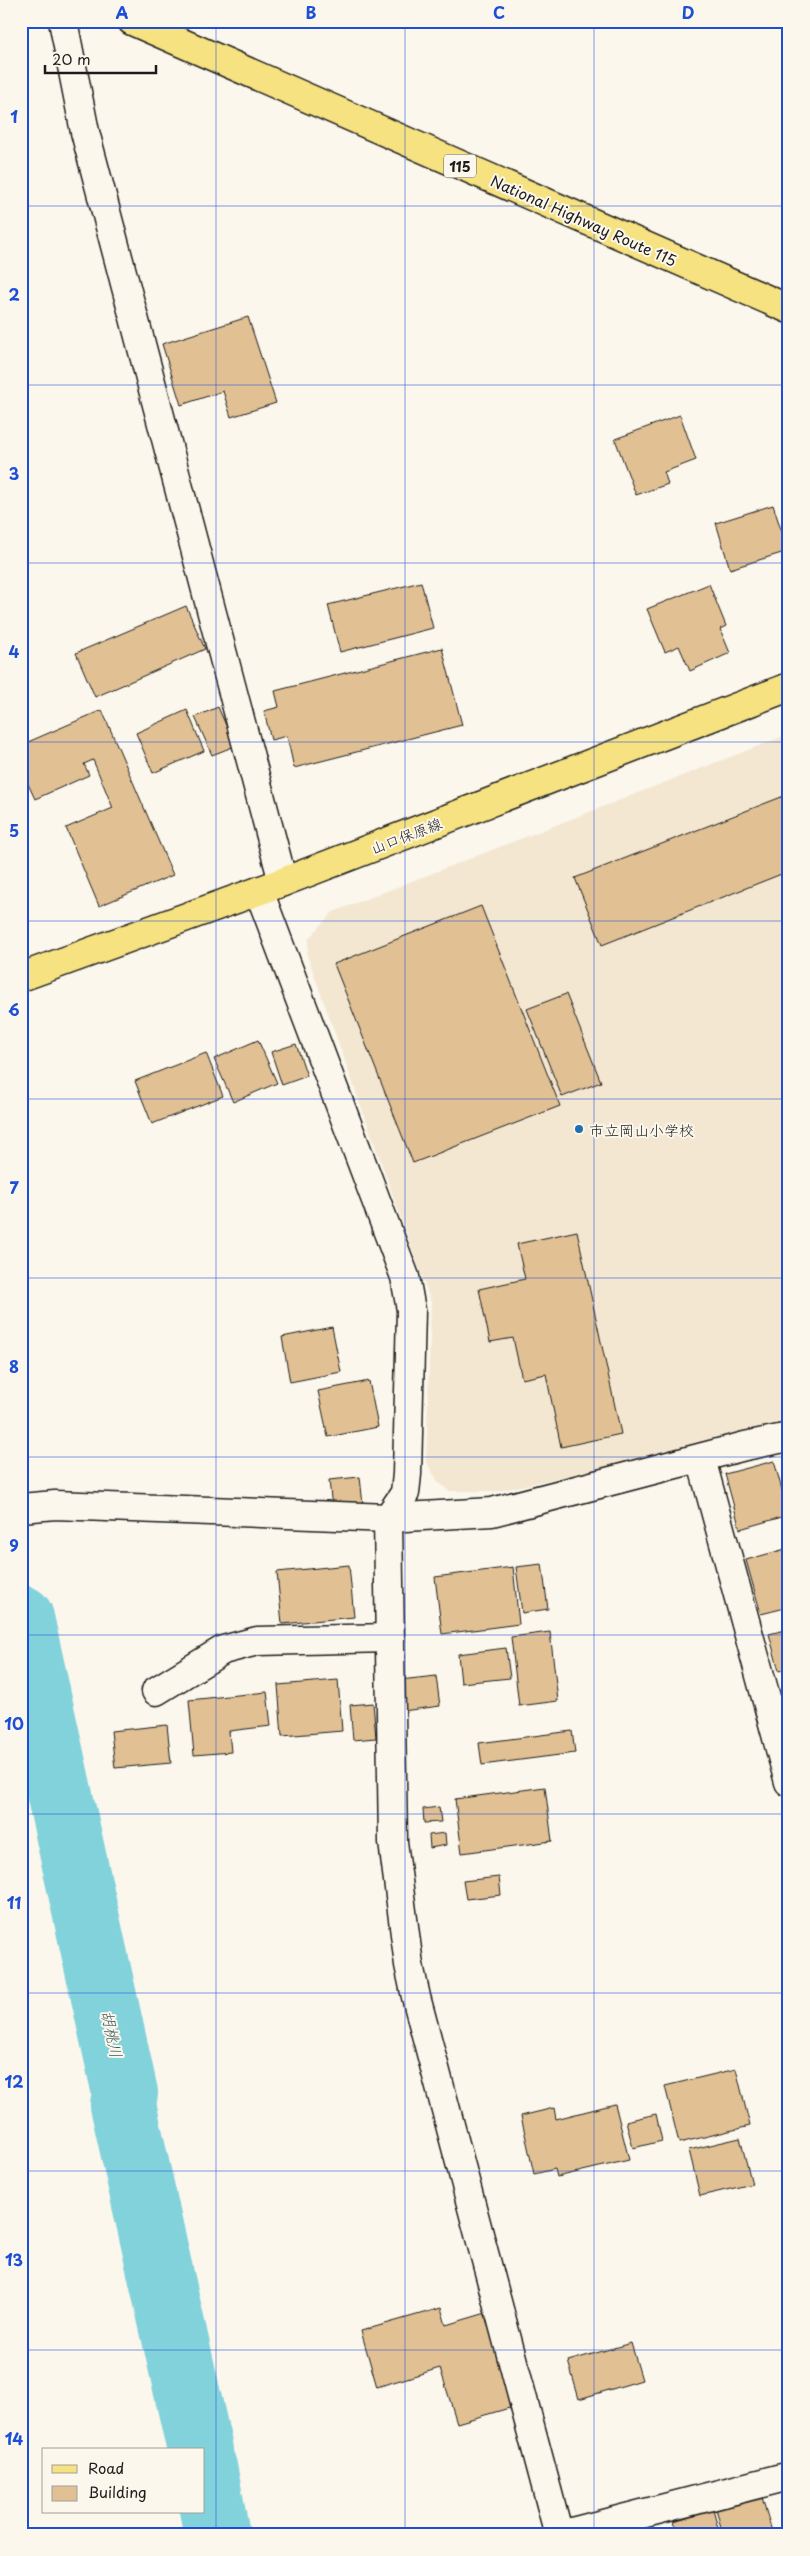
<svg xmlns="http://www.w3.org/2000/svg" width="810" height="2556" viewBox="0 0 810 2556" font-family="'Playpen Sans','Klee One',sans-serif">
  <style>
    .built { fill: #f3e7d2 }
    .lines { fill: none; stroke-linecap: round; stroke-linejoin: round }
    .river { stroke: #82d2db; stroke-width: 66 }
    .building { fill: #e1c194; stroke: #1c1c1c }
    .minor-casing { stroke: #1c1c1c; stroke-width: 31 }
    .major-casing { stroke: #1c1c1c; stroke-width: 31 }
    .highway-casing { stroke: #1c1c1c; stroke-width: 31 }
    .minor { stroke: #fbf7ec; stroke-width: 28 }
    .major { stroke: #f7e281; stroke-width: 28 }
    .highway { stroke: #f7e281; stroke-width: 28 }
    .grid { fill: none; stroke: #1d4ed8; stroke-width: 1; stroke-opacity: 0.55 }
    .poi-dot { fill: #1f6fb2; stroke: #fbf7ec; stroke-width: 2 }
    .labels { text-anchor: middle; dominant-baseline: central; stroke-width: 4; stroke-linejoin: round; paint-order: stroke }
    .shield { fill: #fbf7ec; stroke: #5f5e5a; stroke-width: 1 }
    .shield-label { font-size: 14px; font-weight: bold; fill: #1c1c1c }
    .street-label { font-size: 15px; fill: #1c1c1c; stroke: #fbf7ec }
    .poi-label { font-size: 15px; fill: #1c1c1c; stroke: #fbf7ec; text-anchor: start }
    .water-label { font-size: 16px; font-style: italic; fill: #405c5f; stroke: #fbf7ec }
    .neatline { fill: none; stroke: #1d4ed8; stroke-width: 2 }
    .grid-label { font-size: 16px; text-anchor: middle; font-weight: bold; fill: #1d4ed8 }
  </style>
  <rect width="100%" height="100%" fill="#fbf7ec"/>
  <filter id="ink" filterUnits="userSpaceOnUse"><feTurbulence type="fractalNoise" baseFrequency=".02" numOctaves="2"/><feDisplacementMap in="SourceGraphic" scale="10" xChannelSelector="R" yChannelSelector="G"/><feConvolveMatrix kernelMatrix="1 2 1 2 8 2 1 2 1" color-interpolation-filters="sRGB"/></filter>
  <g filter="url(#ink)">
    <path class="built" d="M789,734v693l-290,64h-50l-11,-9 -12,-21 5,-159 -124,-347 2,-17 24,-26z"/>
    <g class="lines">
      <g class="river">
        <path d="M21,1618l104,475 -2,12 77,345"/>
        <path d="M204,2467l13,68"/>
      </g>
    </g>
    <g class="building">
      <path d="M248,317l28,86 -45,14 -8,-26 -42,14 -19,-61z"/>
      <path d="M680,415l16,45 -32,12 4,12 -32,11 -21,-56z"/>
      <path d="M773,505l15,46 -58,18 -14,-46z"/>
      <path d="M421,582l12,46 -93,24 -12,-47z"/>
      <path d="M709,584l17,42 -6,3 10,24 -40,18 -11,-25 -14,6 -18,-43z"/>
      <path d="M186,606l19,43 -110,48 -19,-44z"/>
      <path d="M442,648l20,77 -168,43 -7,-32 -16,4 -7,-29 15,-4 -4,-16z"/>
      <path d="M218,707l17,39 -23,9 -17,-38z"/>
      <path d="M102,710l71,165 -74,31 -33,-78 47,-20 -20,-48 -9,4 5,11 -54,24 -14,-30v-24z"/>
      <path d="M187,710l17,41 -51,22 -17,-40z"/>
      <path d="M789,794v77l-187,74 -27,-67z"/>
      <path d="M481,906l79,200 -147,57 -79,-199z"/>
      <path d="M566,994l35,88 -39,15 -35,-88z"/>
      <path d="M258,1040l19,43 -44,19 -19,-43z"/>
      <path d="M296,1044l11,32 -25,9 -11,-33z"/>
      <path d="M206,1053l17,43 -71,28 -17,-43z"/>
      <path d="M577,1231l44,203 -60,13 -15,-73 -24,5 -9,-41 -23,4 -11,-53 46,-10 -8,-35z"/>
      <path d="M332,1327l9,45 -51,10 -8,-45z"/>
      <path d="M369,1381l9,46 -50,10 -10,-46z"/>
      <path d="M774,1461l15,54 -49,14 -15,-55z"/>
      <path d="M360,1477l3,28 -31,3 -3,-28z"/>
      <path d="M789,1548v59l-28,7 -15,-54z"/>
      <path d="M542,1564l6,45 -26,4 -6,-46z"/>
      <path d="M349,1565l5,52 -72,7 -5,-52z"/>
      <path d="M513,1567l6,57 -77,10 -7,-57z"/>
      <path d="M789,1629v39l-10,3 -10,-37z"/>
      <path d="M550,1632l8,69 -39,5 -8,-69z"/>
      <path d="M506,1648l4,30 -49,5 -3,-29z"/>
      <path d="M436,1676l4,30 -37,5 -3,-31z"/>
      <path d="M338,1680l4,51 -60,5 -4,-51z"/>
      <path d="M789,1689v17l-5,-16z"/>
      <path d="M267,1692l4,34 -42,5 2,21 -37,3 -5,-55z"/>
      <path d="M373,1703l3,35 -23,2 -3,-35z"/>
      <path d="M167,1725l4,38 -56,5 -4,-37z"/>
      <path d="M572,1731l3,22 -93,12 -3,-22z"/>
      <path d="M545,1787l7,54 -90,12 -7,-54z"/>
      <path d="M439,1807l2,15 -17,1 -1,-14z"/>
      <path d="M445,1833l1,12 -16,3 -1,-13z"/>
      <path d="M499,1877l2,18 -35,4 -3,-18z"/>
      <path d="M736,2069l14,57 -71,17 -14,-57z"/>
      <path d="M615,2104l14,56 -72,17 -2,-8 -21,5 -13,-58 33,-8 2,11z"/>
      <path d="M656,2114l6,27 -29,7 -7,-27z"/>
      <path d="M740,2138l12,46 -52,12 -11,-46z"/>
      <path d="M441,2308l5,17 40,-12 27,94 -56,16 -17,-55 -63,19 -16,-56z"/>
      <path d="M631,2343l11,37 -63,19 -11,-38z"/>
      <path d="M759,2487l14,48h-50l-9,-34z"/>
      <path d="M713,2510l7,25h-42l-4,-13z"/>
    </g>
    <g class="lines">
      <g class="minor-casing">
        <g id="minor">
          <path d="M63,21l22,111 198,750"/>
          <path d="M259,891l146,386 6,33 -4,164 -2,19 -17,25 5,324 16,123 7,32 143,538"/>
          <path d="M701,1459l88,323"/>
          <path d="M21,1508l34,-3 333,13 104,-6 253,-66 44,-9"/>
          <path d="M156,1691l67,-41 34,-9 133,-3"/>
          <path d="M560,2535l229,-59"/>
        </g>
      </g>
      <g class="major-casing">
        <path id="major" d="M21,977l262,-95 506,-195"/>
      </g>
      <g class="highway-casing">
        <path id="highway" d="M132,21l657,288"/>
      </g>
      <use href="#minor" class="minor"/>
      <use href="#major" class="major"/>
      <use href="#highway" class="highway"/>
    </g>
  </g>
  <path class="grid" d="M216,21v2514M405,21v2514M594,21v2514M21,206h768M21,385h768M21,563h768M21,742h768M21,921h768M21,1099h768M21,1278h768M21,1457h768M21,1635h768M21,1814h768M21,1993h768M21,2171h768M21,2350h768"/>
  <circle class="poi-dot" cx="579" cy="1129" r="5"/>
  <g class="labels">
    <rect class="shield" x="444" y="154.5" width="32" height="23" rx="4"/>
    <g class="shield-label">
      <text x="460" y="166">115</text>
    </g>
    <g class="street-label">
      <text transform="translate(584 220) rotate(24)">National Highway Route 115</text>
      <text transform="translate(406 835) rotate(-21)">山口保原線</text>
    </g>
    <g class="poi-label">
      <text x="589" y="1129">市立岡山小学校</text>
    </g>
    <g class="water-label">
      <text transform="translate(113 2034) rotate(78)">胡桃川</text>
    </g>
  </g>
  <rect width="810" height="2556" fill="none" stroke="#fbf7ec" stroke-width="55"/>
  <rect x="42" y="2448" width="162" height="65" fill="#fbf7ec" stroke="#a29f99"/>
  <rect x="52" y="2465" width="25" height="8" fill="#f7e281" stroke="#a29f99"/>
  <text x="88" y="2474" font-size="15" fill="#1c1c1c">Road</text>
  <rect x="52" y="2486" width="25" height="15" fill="#e1c194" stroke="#a29f99"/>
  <text x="88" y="2498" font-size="15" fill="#1c1c1c">Building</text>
  <path d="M45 65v8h111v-8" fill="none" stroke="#1c1c1c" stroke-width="2.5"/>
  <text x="52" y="65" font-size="15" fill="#1c1c1c" stroke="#fbf7ec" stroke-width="4" paint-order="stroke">20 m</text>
  <rect x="28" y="28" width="754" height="2500" class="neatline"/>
  <g class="grid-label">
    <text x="122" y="19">A</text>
    <text x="311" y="19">B</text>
    <text x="499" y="19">C</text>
    <text x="688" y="19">D</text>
    <text x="14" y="123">1</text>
    <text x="14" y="301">2</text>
    <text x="14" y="480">3</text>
    <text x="14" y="658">4</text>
    <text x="14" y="837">5</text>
    <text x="14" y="1016">6</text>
    <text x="14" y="1194">7</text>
    <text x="14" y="1373">8</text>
    <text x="14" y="1552">9</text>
    <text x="14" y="1730">10</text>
    <text x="14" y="1909">11</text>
    <text x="14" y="2088">12</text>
    <text x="14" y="2266">13</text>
    <text x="14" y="2445">14</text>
  </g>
</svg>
